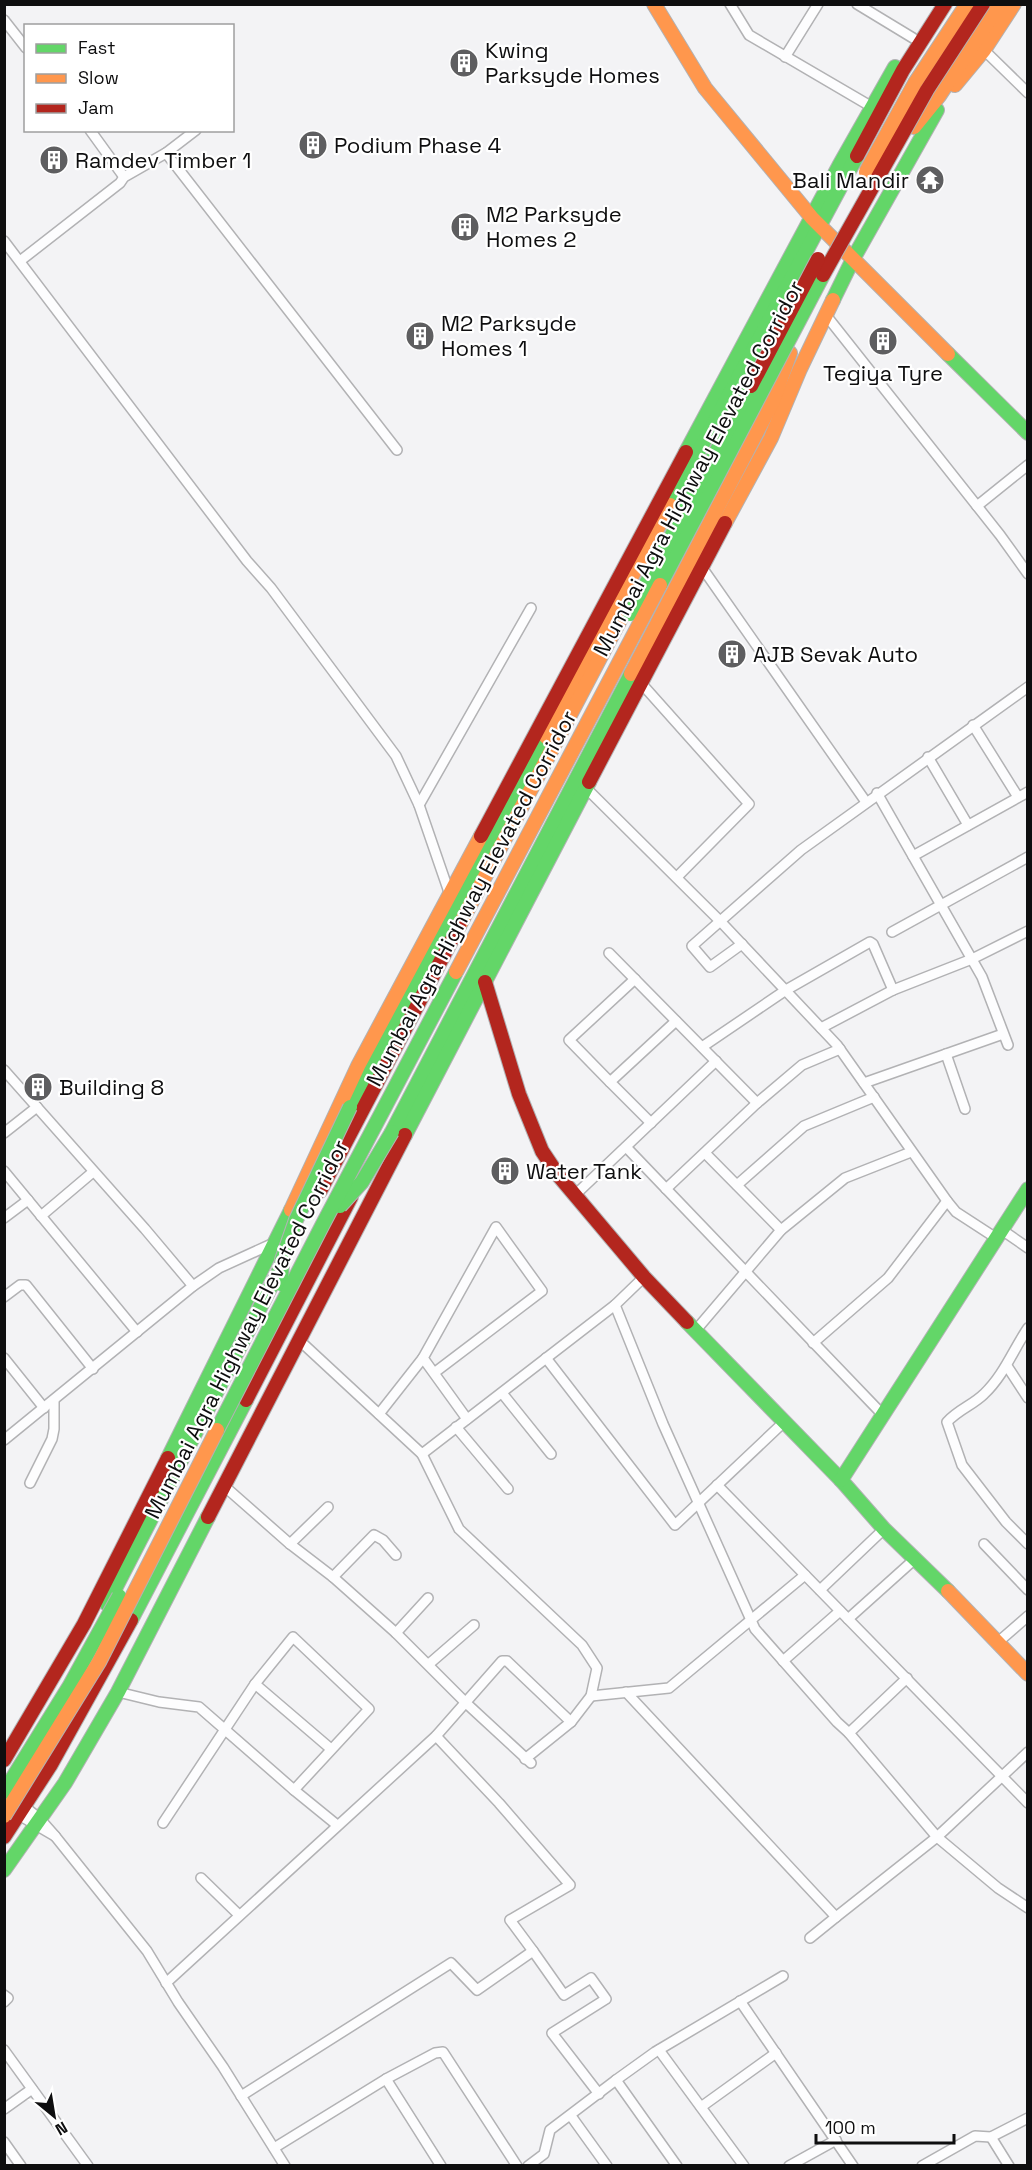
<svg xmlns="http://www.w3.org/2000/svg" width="1032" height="2170" viewBox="0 0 1032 2170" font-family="'Space Grotesk',sans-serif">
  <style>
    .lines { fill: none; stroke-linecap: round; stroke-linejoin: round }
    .street-casing { stroke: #b2b2b4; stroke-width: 12 }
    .fast-casing { stroke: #b2b2b4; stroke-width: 16 }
    .slow-casing { stroke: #b2b2b4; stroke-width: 16 }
    .jam-casing { stroke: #b2b2b4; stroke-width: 16 }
    .street { stroke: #fdfdfe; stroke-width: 9 }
    .fast { stroke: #63d668; stroke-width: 14 }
    .slow { stroke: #ff974d; stroke-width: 14 }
    .jam { stroke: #b3261e; stroke-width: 14 }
    .fast-bridge-casing { stroke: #b2b2b4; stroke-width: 16; stroke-linecap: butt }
    .slow-bridge-casing { stroke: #b2b2b4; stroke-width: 16; stroke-linecap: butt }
    .jam-bridge-casing { stroke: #b2b2b4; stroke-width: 16; stroke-linecap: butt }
    .fast-bridge { stroke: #63d668; stroke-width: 14 }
    .slow-bridge { stroke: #ff974d; stroke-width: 14 }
    .jam-bridge { stroke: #b3261e; stroke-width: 14 }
    .labels { text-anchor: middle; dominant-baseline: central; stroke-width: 4.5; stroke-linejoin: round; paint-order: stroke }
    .poi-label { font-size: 22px; fill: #0e0e0f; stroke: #fff; text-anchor: start }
    .street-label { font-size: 22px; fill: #0e0e0f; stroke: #fff }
  </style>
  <rect width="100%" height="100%" fill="#f3f3f5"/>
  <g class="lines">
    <g class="street-casing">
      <g id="street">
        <path d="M730,4l19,31 123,72"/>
        <path d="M857,4l56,34"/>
        <path d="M4,20l22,28"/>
        <path d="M984,50l44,43"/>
        <path d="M785,57l33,-53"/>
        <path d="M90,130l34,47"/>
        <path d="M166,153l231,297"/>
        <path d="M4,241l243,320 24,27 125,168 23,49 31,90"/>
        <path d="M20,261l100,-78 4,-6 42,-24 30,-23"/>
        <path d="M825,314l175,221 28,39"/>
        <path d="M977,506l51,-41"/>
        <path d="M701,566l165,236"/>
        <path d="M641,683l108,121 -72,73"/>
        <path d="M973,725l45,72"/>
        <path d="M928,757l40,68"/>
        <path d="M587,789l134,133 116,123 110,156 9,11 40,26"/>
        <path d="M877,793l105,184 26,68"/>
        <path d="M419,805l112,-197"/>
        <path d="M913,856l115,-64"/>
        <path d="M892,932l136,-75"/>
        <path d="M742,944l-32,23 -18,-21 109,-96 227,-163"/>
        <path d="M609,953l148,150"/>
        <path d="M821,1028l72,-38 79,-31 56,-28"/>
        <path d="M702,1047l84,-57 84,-48 3,2 20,46"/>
        <path d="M946,1054l19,55"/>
        <path d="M4,1070l141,159 48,57"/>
        <path d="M610,1082l-41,-42 66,-61"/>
        <path d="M864,1083l139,-49"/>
        <path d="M651,1123l-41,-41 66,-61"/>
        <path d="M4,1133l33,-26"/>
        <path d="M626,1147l257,268"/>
        <path d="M705,1153l76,77"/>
        <path d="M4,1171l133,161"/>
        <path d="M737,1185l67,-59 70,-29"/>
        <path d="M666,1189l91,-86 45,-38 38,-16"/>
        <path d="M575,1195l141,-134"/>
        <path d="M41,1216l52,-44"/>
        <path d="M4,1218l24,-18"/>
        <path d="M1002,1230l26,18"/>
        <path d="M4,1297l16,-12h6l67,84"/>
        <path d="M615,1305l48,119 92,205 82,93 12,11 88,104 61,51 30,20"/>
        <path d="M1028,1328c-15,22 -24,47 -44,66 -11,11 -25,15 -37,28l15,43 44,57 22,22"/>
        <path d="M696,1330l85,-100 64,-52 66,-26"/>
        <path d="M299,1340l123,114 193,-149 29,-28"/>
        <path d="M813,1343l75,-65 59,-77"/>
        <path d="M4,1358l40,50"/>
        <path d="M546,1358l129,167 109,-103"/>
        <path d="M1007,1366l21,32"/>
        <path d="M434,1373l108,-82 -46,-64 -73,131 44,61"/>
        <path d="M502,1393l49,61"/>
        <path d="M379,1414l44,-56"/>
        <path d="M456,1427l52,62"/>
        <path d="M4,1440l189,-154 26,-18 57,-26"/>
        <path d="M422,1454l37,75 123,116 15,23 -6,28 -20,26 -46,37"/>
        <path d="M30,1483l22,-44 2,-10v-29"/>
        <path d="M223,1485l67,59 43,33 63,56 70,70 65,60"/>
        <path d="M717,1485l311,318"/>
        <path d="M290,1544l38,-37"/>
        <path d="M984,1544l44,46"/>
        <path d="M333,1577l41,-42 9,5 13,15"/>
        <path d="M820,1590l64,-61"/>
        <path d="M848,1619l68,-61"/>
        <path d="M396,1633l32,-35"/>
        <path d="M997,1643l31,-27"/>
        <path d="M783,1661l57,-50"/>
        <path d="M429,1664l45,-39"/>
        <path d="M255,1684l76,65"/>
        <path d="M118,1692l41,10 40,5 95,83 43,35"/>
        <path d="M626,1692l210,225 101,-80 91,-85"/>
        <path d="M591,1696l78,-8 136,-113"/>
        <path d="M849,1733l58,-55"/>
        <path d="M436,1736l63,67 71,82 -60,35 23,31"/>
        <path d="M19,1815l36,21 -15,-17 -15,-12"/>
        <path d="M163,1823l92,-139 38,-47 76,72 -75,81"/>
        <path d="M55,1836l92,115 31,51 45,65 62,99"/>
        <path d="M201,1878l38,37"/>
        <path d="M810,1938l26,-21"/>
        <path d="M166,1983l270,-247 66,-75h5l64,61"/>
        <path d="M4,1995l4,3 -4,4"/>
        <path d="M740,2001l113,165"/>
        <path d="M4,2050l84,116"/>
        <path d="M659,2050l85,116"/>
        <path d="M386,2079l55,87"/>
        <path d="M616,2080l61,86"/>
        <path d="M241,2096l210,-133 26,27 56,-39 31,44 27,-17 15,21 -54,34 47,61"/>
        <path d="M701,2107l75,-54"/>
        <path d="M4,2109l28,-20"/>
        <path d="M571,2116l36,50"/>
        <path d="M991,2137l18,29"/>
        <path d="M4,2142l17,24"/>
        <path d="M274,2148l112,-69 49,-26 8,-1 74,114"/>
        <path d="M528,2166l16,-12 6,-24 66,-50 39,-28 128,-76"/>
        <path d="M789,2166l47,-26"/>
        <path d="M922,2166l53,-30 16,1 37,-19"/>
      </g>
    </g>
    <g class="fast-casing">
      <g id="fast">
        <path d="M833,300l20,-41 84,-149"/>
        <path d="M948,354l80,79"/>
        <path d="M686,452l153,-286 56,-99"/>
        <path d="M670,505l187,-349"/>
        <path d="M350,1107l196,-370"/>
        <path d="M392,1132l239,-458"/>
        <path d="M405,1135l184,-353"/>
        <path d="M687,1322l154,158 43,49 64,62"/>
        <path d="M168,1458l123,-248"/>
        <path d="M841,1480l187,-291"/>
        <path d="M107,1604l175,-339"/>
        <path d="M131,1620l115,-220"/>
        <path d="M4,1870l61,-87 53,-91 90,-175"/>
      </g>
    </g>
    <g class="slow-casing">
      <g id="slow">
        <path d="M654,4l51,84 107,130 136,136"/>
        <path d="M955,85l29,-35 30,-46"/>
        <path d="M914,127l25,-31 61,-92"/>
        <path d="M725,523l46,-85 29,-69 33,-69"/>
        <path d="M631,674l142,-273 17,-48"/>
        <path d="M546,737l124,-232"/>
        <path d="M459,926l172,-327"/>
        <path d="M291,1210l67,-144 123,-230"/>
        <path d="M948,1591l80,83"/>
      </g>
    </g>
    <g class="jam-casing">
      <g id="jam">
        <path d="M857,156l46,-86 42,-66"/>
        <path d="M589,782l136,-259"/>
        <path d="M481,836l205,-384"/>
        <path d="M485,982l34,112 23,57 16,24 86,102 43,45"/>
        <path d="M320,1191l139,-265"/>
        <path d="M246,1400l105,-203"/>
        <path d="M208,1517l197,-382"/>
        <path d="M4,1760l80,-136 84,-166"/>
        <path d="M4,1837l46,-71 81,-146"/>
      </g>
    </g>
    <use href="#street" class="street"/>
    <use href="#fast" class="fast"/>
    <use href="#slow" class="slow"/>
    <use href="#jam" class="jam"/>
    <g class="fast-bridge-casing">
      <g id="fast-bridge">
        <path d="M660,585l163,-310"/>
        <path d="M630,614l121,-228"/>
        <path d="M340,1206l22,-24 30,-50"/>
        <path d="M281,1284l1,-24 14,-40 54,-113"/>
        <path d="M217,1430l106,-206 133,-252"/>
        <path d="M4,1792l65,-105 50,-91"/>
      </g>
    </g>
    <g class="slow-bridge-casing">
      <g id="slow-bridge">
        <path d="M866,172l49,-89 52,-79"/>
        <path d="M456,972l204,-387"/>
        <path d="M4,1816l95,-154 118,-232"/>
      </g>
    </g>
    <g class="jam-bridge-casing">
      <g id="jam-bridge">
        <path d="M823,275l104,-185 56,-86"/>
        <path d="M751,386l67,-127"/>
      </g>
    </g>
    <use href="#fast-bridge" class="fast-bridge"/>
    <use href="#slow-bridge" class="slow-bridge"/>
    <use href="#jam-bridge" class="jam-bridge"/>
  </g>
  <defs>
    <g id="building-disc" transform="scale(1.5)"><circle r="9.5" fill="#5e5e60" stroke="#fff"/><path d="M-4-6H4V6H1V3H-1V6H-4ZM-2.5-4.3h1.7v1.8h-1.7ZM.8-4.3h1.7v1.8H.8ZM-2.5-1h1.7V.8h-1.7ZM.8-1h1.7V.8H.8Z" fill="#fff"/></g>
    <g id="temple-disc" transform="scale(1.5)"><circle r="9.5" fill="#5e5e60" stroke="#fff"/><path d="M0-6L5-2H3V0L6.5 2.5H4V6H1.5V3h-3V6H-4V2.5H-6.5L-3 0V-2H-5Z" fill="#fff"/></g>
  </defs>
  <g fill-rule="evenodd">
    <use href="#building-disc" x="464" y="63"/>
    <use href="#building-disc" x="313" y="145"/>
    <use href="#building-disc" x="54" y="160"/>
    <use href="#temple-disc" x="930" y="180"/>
    <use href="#building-disc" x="465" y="227"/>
    <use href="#building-disc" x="420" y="336"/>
    <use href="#building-disc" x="883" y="341"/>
    <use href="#building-disc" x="732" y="654"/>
    <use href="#building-disc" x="38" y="1087"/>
    <use href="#building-disc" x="505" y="1171"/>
  </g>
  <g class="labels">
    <g class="poi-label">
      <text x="485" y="50">Kwing<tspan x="485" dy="25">Parksyde Homes</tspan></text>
      <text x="334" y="145">Podium Phase 4</text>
      <text x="75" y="160">Ramdev Timber 1</text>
      <text x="909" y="180" text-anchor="end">Bali Mandir</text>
      <text x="486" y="214">M2 Parksyde<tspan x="486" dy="25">Homes 2</tspan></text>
      <text x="441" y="323">M2 Parksyde<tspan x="441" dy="25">Homes 1</tspan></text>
      <text x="883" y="373" text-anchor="middle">Tegiya Tyre</text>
      <text x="753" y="654">AJB Sevak Auto</text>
      <text x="59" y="1087">Building 8</text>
      <text x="526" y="1171">Water Tank</text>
    </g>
    <g class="street-label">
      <text transform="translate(698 468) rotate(-62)">Mumbai Agra Highway Elevated Corridor</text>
      <text transform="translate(471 898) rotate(-62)">Mumbai Agra Highway Elevated Corridor</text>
      <text transform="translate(246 1329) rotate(-63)">Mumbai Agra Highway Elevated Corridor</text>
    </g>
  </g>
  <rect width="1032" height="2170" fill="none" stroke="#0e0e0f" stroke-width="12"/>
  <rect x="24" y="24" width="210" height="108" fill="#ffffff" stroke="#9f9f9f" stroke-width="1.5"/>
  <rect x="36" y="44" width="30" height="9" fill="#63d668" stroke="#9f9f9f" stroke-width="1.5"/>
  <text x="78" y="54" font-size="18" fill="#0e0e0f">Fast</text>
  <rect x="36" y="74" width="30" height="9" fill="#ff974d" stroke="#9f9f9f" stroke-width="1.5"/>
  <text x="78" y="84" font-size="18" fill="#0e0e0f">Slow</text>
  <rect x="36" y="104" width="30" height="9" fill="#b3261e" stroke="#9f9f9f" stroke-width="1.5"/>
  <text x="78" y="114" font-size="18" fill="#0e0e0f">Jam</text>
  <g transform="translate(54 2116) rotate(150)" stroke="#ffffff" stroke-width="4.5" paint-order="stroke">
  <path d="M0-4.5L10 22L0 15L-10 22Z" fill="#0e0e0f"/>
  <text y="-9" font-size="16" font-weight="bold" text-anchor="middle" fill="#0e0e0f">N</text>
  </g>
  <path d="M816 2134v9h138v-9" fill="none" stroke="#0e0e0f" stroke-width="3"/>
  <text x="825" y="2134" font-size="18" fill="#0e0e0f" stroke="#ffffff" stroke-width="4.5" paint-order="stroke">100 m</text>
</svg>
